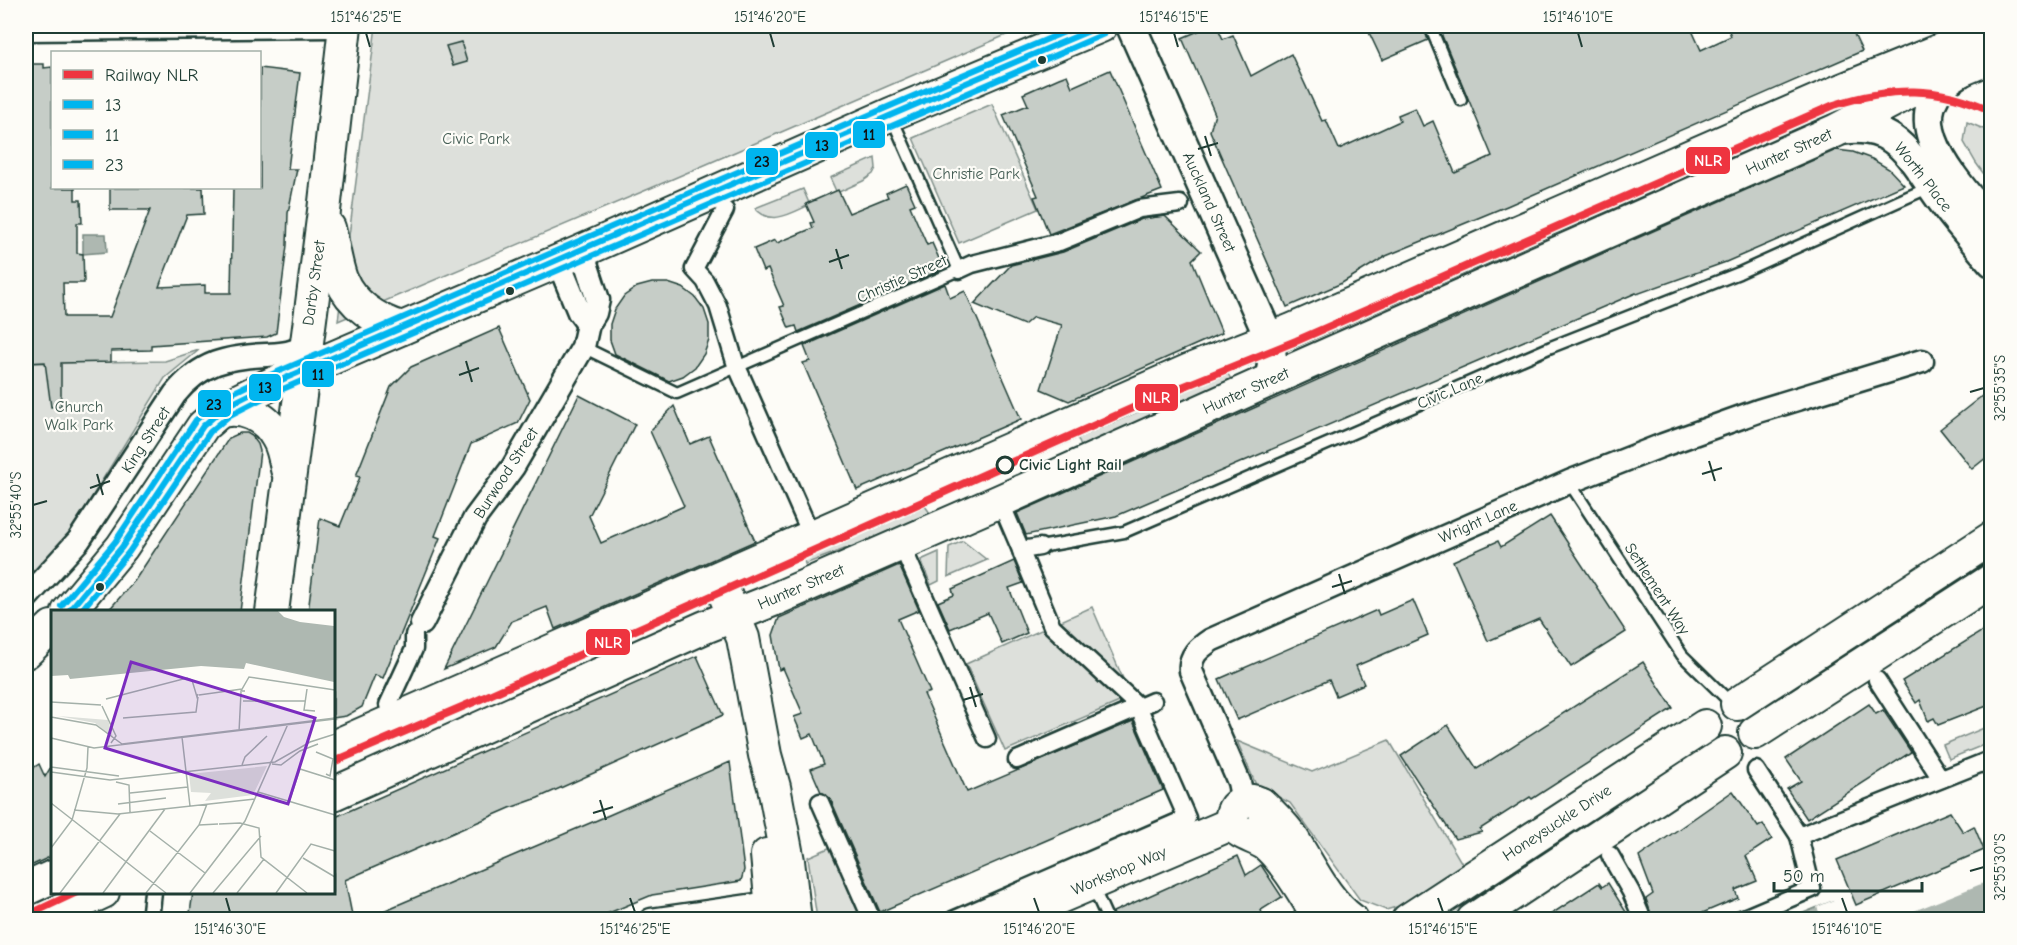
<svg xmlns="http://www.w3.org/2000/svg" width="2017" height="945" viewBox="0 0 2017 945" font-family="'Comic Neue',sans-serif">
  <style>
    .green { fill: #dde0db; stroke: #7e8e88; stroke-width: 1.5 }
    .water { fill: #aeb8b1; stroke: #75877f; stroke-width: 1.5 }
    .pier { fill: #fdfcf7 }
    .building { fill: #c6cdc7; stroke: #1f3d34; stroke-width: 1.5 }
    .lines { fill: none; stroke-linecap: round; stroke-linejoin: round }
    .service-casing { stroke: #1f3d34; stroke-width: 15 }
    .pedestrian-casing { stroke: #1f3d34; stroke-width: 21 }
    .minor-casing { stroke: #1f3d34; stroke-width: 27 }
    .tertiary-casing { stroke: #1f3d34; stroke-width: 33 }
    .secondary-casing { stroke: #1f3d34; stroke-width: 36 }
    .service { stroke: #fdfcf7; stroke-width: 10 }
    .pedestrian { stroke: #fdfcf7; stroke-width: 16 }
    .minor { stroke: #fdfcf7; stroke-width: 22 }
    .tertiary { stroke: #fdfcf7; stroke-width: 28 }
    .secondary { stroke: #fdfcf7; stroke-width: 32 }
    .bus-1-casing { stroke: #fdfcf7; stroke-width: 10 }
    .bus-2-casing { stroke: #fdfcf7; stroke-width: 10 }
    .bus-3-casing { stroke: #fdfcf7; stroke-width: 10 }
    .bus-1 { stroke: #00b5ef; stroke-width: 6 }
    .bus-2 { stroke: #00b5ef; stroke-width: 6 }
    .bus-3 { stroke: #00b5ef; stroke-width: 6 }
    .rail-1-casing { stroke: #fdfcf7; stroke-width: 12 }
    .rail-1 { stroke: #ee343f; stroke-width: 8 }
    .ticks { fill: none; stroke: #1f3d34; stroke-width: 2 }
    .bus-dot { fill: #1f3d34; stroke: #fdfcf7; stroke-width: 2 }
    .stop-dot { fill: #fdfcf7; stroke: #1f3d34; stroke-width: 3 }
    .labels { text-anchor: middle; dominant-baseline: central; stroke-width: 4.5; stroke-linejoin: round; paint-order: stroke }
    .park-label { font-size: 16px; fill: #455e55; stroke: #fdfcf7 }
    .street-label { font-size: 16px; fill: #1f3d34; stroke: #fdfcf7 }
    .stop-label { font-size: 16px; font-weight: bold; fill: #1f3d34; stroke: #fdfcf7; text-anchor: start }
    .inset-road { fill: none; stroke: #a4b0a9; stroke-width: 1.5 }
    .view { fill: #7b2cbf; fill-opacity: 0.15; stroke: #7b2cbf; stroke-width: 3 }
    .inset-edge { fill: none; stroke: #1f3d34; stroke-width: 3 }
    .line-badge { stroke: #fdfcf7; stroke-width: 2 }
    .badge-label { font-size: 16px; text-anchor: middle; font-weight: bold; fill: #fff }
    .pale-badge-label { font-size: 16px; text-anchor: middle; font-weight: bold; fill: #111 }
    .neatline { fill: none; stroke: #1f3d34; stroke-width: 2 }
    .ticks-label { font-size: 15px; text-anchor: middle; fill: #1f3d34 }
  </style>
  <rect width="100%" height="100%" fill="#fdfcf7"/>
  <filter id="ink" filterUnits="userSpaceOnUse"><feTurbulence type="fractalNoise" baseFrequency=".0167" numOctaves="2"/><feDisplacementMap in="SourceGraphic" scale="12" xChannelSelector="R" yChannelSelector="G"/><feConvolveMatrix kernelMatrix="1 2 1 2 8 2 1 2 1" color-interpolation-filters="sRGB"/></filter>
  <g filter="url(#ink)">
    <g class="green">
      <path d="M376,26h651l-357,154 -332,141z"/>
      <path d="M992,104l46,105 -79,34 -46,-105z"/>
      <path d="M1967,122l24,10v52l-15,-21 -12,-21z"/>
      <path d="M1799,127l1,3 -142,63 -1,-2z"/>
      <path d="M875,158l1,10 -3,6 -10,7 -24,11 -3,-1 -6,-13z"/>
      <path d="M803,189l6,14 -3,1 1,2c-17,8 -37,20 -52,2z"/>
      <path d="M1506,257l1,3 -167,74 -1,-3z"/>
      <path d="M199,350l-34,28 -115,187 -24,15v-217l139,-2z"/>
      <path d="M1228,374l4,7 -150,68 -5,-12 95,-41z"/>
      <path d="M925,506l5,7 -16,8 -3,3 -106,40 -1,-4 101,-47z"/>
      <path d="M963,541l24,19 -39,17 1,-30z"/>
      <path d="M1991,547v27l-92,60 -12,-19z"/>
      <path d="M939,552v29l-8,4 -10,-25z"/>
      <path d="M1092,607l39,90 -126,54 -39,-87z"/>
      <path d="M1991,725v17l-42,17 -6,-14z"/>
      <path d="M1389,740l75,127 -47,34 -31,9 -26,-10 -70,-97 -34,-18 -19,-44 75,31z"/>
      <path d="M1583,814l13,18 -132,87 -42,1z"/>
      <path d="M831,847l31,72h-45l-9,-62z"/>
    </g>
    <g class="water">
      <path d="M83,234h23l1,18 -24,2z"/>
      <path d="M1991,851v68l-205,1 47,-19 10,12z"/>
    </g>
    <path class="pier" d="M1992,848l-1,32 -97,39h-72l-5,-12 19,-8 8,10z"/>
    <g class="building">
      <path d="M1210,26h7l6,13 10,-4 18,41 40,-22 31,67 4,-1 13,29 61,-28 -2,-6 17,-7 8,18 10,-5 22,52 37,-17 -54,-130h252l11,24 30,-14 -4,-10h123l12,25 -355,155 -121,50 -44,27 -55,24 -77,-176 5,-17 -33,-76z"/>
      <path d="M1366,26h57l5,14 -46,20z"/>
      <path d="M461,42l6,20 -14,4 -7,-20z"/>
      <path d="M26,64h18v4l8,-1v121h23v12h6l1,23h-5v30l6,1 1,29h-21l1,34h46l40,-107h-40v-22h93l1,26 -17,1 -28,72 46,-2v8h26l2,-105h27v-120l40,5 -12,96h9l-9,44 -1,32 -11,88 -9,4 -116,8v5l-40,1v11l-50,1v43l-10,1 -6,-45 -19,1z"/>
      <path d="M1110,70l52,120 -113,44 -15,-37 4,-1 -35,-81 25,-10 -5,-11 36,-16 8,-3 5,12z"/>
      <path d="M1836,150l17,2 19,7 17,10 15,16 -178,77 -89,32 -1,-1 -520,223 -90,19 -9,-22z"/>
      <path d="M906,184l9,20 -5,2 17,39 5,-2 9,20 -5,2 3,6 -141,61 -2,-6 -7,2 -9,-21 4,-1 -16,-37 -5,2 -9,-22 21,-9 2,3 36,-15 -2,-5 3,-1 -8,-18 32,-14 11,23 39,-16 -2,-4z"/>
      <path d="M1165,216l36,35 -9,9 30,73 -153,68 -28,-12 21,-64 -29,-8 -9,8 -50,-21 37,-39 52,-13 79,-33z"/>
      <path d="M652,283h16l15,5 12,9 9,12 5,15v16l-5,14 -9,13 -12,9 -14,5 -54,-27 -5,-14v-16l5,-15 9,-13 13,-9z"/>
      <path d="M945,284l5,14 15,-7 56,128 -164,71 -54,-127 7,-2 -6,-15z"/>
      <path d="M499,328l31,71 -12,24 -47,21 -36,92 5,2 -57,140 -8,-3 -13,32 -16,9 -13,2v-106h-25l12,-94 20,8 20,-49 -4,-1 35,-89 20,-20z"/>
      <path d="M1992,388v65l-20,16 -32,-40z"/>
      <path d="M579,395l56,29 -46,92 12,27 83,-37 -34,-75 24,-25 16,38 19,-8 46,105 -200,88 -8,-22 -35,14 -16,26 -52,22z"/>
      <path d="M240,433h7l5,3 6,8 2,7 -20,161h-133l28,-32 94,-142z"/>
      <path d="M1550,516l76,116 -55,35 -32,-48 -51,22 -35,-80 45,-20 3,6z"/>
      <path d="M1014,561l9,22 -14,5 18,45 -25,11 -14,-31 -38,16 -12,-27 16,-7 -2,-6z"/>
      <path d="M899,565l20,45 -21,9 32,73 -6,2 43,98 166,-71 30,69 -283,122 -50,-114 -9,-6 -10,-23 13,-5 -12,-30 -9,4 -9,-21 9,-3 -20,-46 -4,2 -6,-35 6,-17z"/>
      <path d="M1413,600l15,35 -72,31 8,18 -28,12 -7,-16 -92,40 -18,-41 158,-69 2,5z"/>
      <path d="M1992,625v79l-54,21 -4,-7 -6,3 -8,-21 -4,3 -14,-22z"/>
      <path d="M697,656l26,59 -185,83 -28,10 -165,72 8,40h-164l4,-28h140v-74z"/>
      <path d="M1643,662l30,46 -141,91 -2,-2 -50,32 2,3 -27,7 -54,-83 47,-31 29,44z"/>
      <path d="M1869,704l7,10 7,-4 28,42 -104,67 -20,-30 14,-8 -15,-22z"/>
      <path d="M730,762l14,108 -3,11 -89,14 -60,25h-230l247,-105z"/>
      <path d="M39,764l6,13 7,-12v91l-26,12v-95z"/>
      <path d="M1733,791l25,36 5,-3 9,15 -26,17 11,25 -22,9 3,8 -52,22h-33l-7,-21 7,-5 -14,-37z"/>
      <path d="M1950,812l13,20 11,-6 10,24 -128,55 -19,-45z"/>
      <path d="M1238,856l8,19 15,-10 21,32 -21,13 3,10h-149l-2,-8z"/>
      <path d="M1599,883l3,4 6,-4 23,37h-89z"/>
    </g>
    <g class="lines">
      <g class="service-casing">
        <g id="service">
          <path d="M1430,26l31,74"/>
          <path d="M583,347l94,46 282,-123 -67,-152"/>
          <path d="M1569,482l113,173 49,48"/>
          <path d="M1040,547l84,-15 427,-185 188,-74 191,-86"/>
          <path d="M1093,887l15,33"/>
        </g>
      </g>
      <g class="pedestrian-casing">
        <g id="pedestrian">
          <path d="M725,210l-31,59 11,12 13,25 17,56 71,161"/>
          <path d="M959,270l13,-6 87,-22 80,-33 41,-5"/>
          <path d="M1000,501l21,49 19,-3"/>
          <path d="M906,555l81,184"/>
          <path d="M1877,680l64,99"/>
          <path d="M388,705l26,-56v-14"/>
          <path d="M1017,760l136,-59"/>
          <path d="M1756,770l43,66"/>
          <path d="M820,802l52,118"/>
          <path d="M1610,855l21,37 12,28"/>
          <path d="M150,920l3,-28"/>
          <path d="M953,920l234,-102 -49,-112 -86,-80 -30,-72 -1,-4"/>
          <path d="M1739,920l73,-31 -13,-53 193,-77"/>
        </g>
      </g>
      <g class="minor-casing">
        <g id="minor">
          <path d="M26,29l306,-3"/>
          <path d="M558,261l21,51 9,12"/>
          <path d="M26,598l53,-58 96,-146c26,-32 52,-37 91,-39 14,-1 27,-1 40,-10"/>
          <path d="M422,623l53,-105 38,-51 70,-120 5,-23 7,-11 3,-13 -16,-49"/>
          <path d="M1243,801l-4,-19 -48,-111c-2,-15 8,-23 20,-31l358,-158 94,-37 95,-34 164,-50"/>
          <path d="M651,920l119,-17"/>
        </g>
      </g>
      <g class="tertiary-casing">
        <g id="tertiary">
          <path d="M1131,26l136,307c4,16 9,33 0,48"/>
          <path d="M1961,72c-73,42 -4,110 31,153"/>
          <path d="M1835,131c62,-13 76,28 107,70 15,21 33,41 50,61"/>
        </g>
      </g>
      <g class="secondary-casing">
        <g id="secondary">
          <path d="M329,228c4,16 6,34 12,51 10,25 36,42 61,49"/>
          <path d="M216,413c23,-9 49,2 61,24 6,9 8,21 10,32"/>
          <path d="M726,597l17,41 22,117 9,32 14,74 7,59"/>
          <path d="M68,612l54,-65 81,-121 22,-19 40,-20 317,-136 309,-137 210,-88"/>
          <path d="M272,612l52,-401 21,-185"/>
          <path d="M26,652l26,-25"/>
          <path d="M1737,704l255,-166"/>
          <path d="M1755,733l237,-153"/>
          <path d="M333,747l857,-377 102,-40 550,-240 150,-61"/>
          <path d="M333,794l372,-167 68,-27 227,-99 306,-137 529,-233 78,-41 79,-33"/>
          <path d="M1261,804c11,10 21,20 29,31 19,28 34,65 62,85"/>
          <path d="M1248,835l12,-4 7,-11 -3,-13c-15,-15 -39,-1 -30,18 6,11 25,12 35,22 21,20 36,49 52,73"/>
          <path d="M767,855l6,65"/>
          <path d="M26,889l26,-12"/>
          <path d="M43,920l60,-28"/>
          <path d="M1006,920l227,-97"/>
          <path d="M1408,920l297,-194"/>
          <path d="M1473,920l252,-167"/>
        </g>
      </g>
      <use href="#service" class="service"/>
      <use href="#pedestrian" class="pedestrian"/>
      <use href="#minor" class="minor"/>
      <use href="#tertiary" class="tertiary"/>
      <use href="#secondary" class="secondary"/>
      <g class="bus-1-casing">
        <path id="bus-1" d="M68,612l54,-65 81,-121 22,-19 40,-20c279,-120 556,-244 836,-361"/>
      </g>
      <g class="bus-2-casing">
        <path id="bus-2" d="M80,612l49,-60 81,-120 20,-17 39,-20c279,-119 556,-243 835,-361"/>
      </g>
      <g class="bus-3-casing">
        <path id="bus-3" d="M61,606l54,-64 81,-122 24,-21 41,-20c273,-117 544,-239 818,-353"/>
      </g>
      <use href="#bus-1" class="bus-1"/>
      <use href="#bus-2" class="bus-2"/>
      <use href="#bus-3" class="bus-3"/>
      <g class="rail-1-casing">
        <g id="rail-1">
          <path d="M333,762l143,-61 684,-305 136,-55 538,-236c57,-18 103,-20 158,6"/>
          <path d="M26,916l51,-24"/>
        </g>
      </g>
      <use href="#rail-1" class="rail-1"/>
    </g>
  </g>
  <path class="ticks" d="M366,33l4,14M770,33l4,14M1174,33l4,14M1578,33l4,14M1205,136l6,20M1198,149l20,-6M836,249l6,20M829,262l20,-7M466,361l6,21M459,375l20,-7M1970,392l14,-4M1709,461l6,20M97,474l6,21M1702,474l20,-6M90,488l20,-7M33,505l14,-4M1339,574l6,20M1332,587l20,-6M970,687l6,20M963,700l20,-6M600,800l6,20M593,813l20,-6M1970,871l14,-4M226,898l4,14M630,898l5,14M1034,898l5,14M1438,898l5,14M1842,898l5,14"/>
  <g class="bus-dot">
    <circle cx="1042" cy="60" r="5"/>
    <circle cx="510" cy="291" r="5"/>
    <circle cx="100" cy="587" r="5"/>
  </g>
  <circle class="stop-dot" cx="1005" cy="465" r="8"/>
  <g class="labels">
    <g class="park-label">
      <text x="476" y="139">Civic Park</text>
      <text x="976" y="174">Christie Park</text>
      <text x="79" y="407">Church<tspan x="79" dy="18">Walk Park</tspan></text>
    </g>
    <g class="street-label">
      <text transform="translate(1789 152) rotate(-24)">Hunter Street</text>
      <text transform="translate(1923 177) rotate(52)">Worth Place</text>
      <text transform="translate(1209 202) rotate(66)">Auckland Street</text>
      <text transform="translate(902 279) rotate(-24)">Christie Street</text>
      <text transform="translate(314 283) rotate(-82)">Darby Street</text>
      <text transform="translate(1246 391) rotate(-24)">Hunter Street</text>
      <text transform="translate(1450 391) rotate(-23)">Civic Lane</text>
      <text transform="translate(146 440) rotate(-57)">King Street</text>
      <text transform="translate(506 473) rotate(-57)">Burwood Street</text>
      <text transform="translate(1478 522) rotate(-24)">Wright Lane</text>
      <text transform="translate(801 587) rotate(-23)">Hunter Street</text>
      <text transform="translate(1657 589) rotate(57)">Settlement Way</text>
      <text transform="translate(1557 823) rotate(-33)">Honeysuckle Drive</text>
      <text transform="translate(1119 871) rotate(-23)">Workshop Way</text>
    </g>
    <g class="stop-label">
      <text x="1019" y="465">Civic Light Rail</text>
    </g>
  </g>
  <g transform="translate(51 610)">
    <rect width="284" height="284" fill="#fdfcf7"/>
    <path d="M7,106l50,4 5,17 -18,-14zM216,156l-14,29 -48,6 6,-8 -20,-1 -2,-18z" fill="#dde0db"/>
    <path d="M0,1h227l6,6 16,5 34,4v56l-88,-19 -2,6 -43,-3 -131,13 -2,-4 -17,1z" fill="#aeb8b1"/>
    <path class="inset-road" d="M256,79l-3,21 11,1M194,81h-4l8,-14 86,13M148,85l43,-6M55,89l81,-21 5,2 5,17 1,-3M192,91h62M0,92l50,3M51,96l14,30 -5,7M0,107l45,8 26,19 213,-26M72,108l73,-6 2,-15M188,122l2,-40M131,127l8,69M0,128l43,10 241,-29M265,142l17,7 -3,17 -4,-2M221,154l9,1 19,-14 18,-7M191,155l3,-8 22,-21M0,157l68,9M0,162l59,8 165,-18 35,-20 25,-8M65,172l13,3 1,27M207,182l77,23M79,183l58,-6M238,192l11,-33 35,11M0,193l115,90M67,194l48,-6M23,200l44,4 137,-15M168,214l21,-1 19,5 2,29 46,36M148,215l19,-1M99,221l55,42M0,238l21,-28 15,-52 1,-21M252,248l32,19M9,283l60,-79M52,283l62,-84M95,283l53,-68 8,-21M139,283l55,-72 43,-97M162,283l48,-57M186,283l27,-34M225,283l35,-49 24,7"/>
    <path class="view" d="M80,52l184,56 -27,86 -183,-56z"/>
    <rect width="284" height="284" class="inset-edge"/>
  </g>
  <g class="line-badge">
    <rect x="852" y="120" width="34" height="29" rx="6" fill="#00b5ef"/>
    <rect x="804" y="131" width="35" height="28" rx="6" fill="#00b5ef"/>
    <rect x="1685" y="146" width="46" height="29" rx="6" fill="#ee343f"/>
    <rect x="745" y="147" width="34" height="29" rx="6" fill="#00b5ef"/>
    <rect x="301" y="360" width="34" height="28" rx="6" fill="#00b5ef"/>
    <rect x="248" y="373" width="34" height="29" rx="6" fill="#00b5ef"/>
    <rect x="1134" y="383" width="45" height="29" rx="6" fill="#ee343f"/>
    <rect x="197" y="389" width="35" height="29" rx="6" fill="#00b5ef"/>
    <rect x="585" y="628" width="46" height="28" rx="6" fill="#ee343f"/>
  </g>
  <g class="badge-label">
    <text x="1708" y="166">NLR</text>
    <text x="1156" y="403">NLR</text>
    <text x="608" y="648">NLR</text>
  </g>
  <g class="pale-badge-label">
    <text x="869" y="140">11</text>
    <text x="822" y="151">13</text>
    <text x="762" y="167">23</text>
    <text x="318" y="380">11</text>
    <text x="265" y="393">13</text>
    <text x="214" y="410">23</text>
  </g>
  <rect width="2017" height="945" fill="none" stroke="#fdfcf7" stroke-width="66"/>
  <rect x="51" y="51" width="210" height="138" fill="#fdfcf7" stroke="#a4b0a9" stroke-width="1.5"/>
  <rect x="63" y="70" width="30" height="9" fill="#ee343f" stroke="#a4b0a9" stroke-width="1.5"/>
  <text x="105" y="81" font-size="18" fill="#1f3d34">Railway NLR</text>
  <rect x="63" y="100" width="30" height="9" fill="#00b5ef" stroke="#a4b0a9" stroke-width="1.5"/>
  <text x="105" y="111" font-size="18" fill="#1f3d34">13</text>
  <rect x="63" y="130" width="30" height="9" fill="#00b5ef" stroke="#a4b0a9" stroke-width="1.5"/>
  <text x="105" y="141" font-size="18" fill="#1f3d34">11</text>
  <rect x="63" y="160" width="30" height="9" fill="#00b5ef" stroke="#a4b0a9" stroke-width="1.5"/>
  <text x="105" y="171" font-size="18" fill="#1f3d34">23</text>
  <path d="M1774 882v9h148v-9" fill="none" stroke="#1f3d34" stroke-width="3"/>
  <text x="1783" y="882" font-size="18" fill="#1f3d34" stroke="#fdfcf7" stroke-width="4.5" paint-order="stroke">50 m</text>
  <rect x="33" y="33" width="1951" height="879" class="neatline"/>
  <g class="ticks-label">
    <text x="366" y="22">151°46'25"E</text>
    <text x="770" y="22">151°46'20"E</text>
    <text x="1174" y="22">151°46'15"E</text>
    <text x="1578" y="22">151°46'10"E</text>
    <text transform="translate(2000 388) rotate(-90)" y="5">32°55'35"S</text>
    <text transform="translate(16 505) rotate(-90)" y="5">32°55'40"S</text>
    <text transform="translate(2000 867) rotate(-90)" y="5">32°55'30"S</text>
    <text x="230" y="934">151°46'30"E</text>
    <text x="635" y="934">151°46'25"E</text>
    <text x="1039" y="934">151°46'20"E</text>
    <text x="1443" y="934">151°46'15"E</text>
    <text x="1847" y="934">151°46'10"E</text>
  </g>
</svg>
